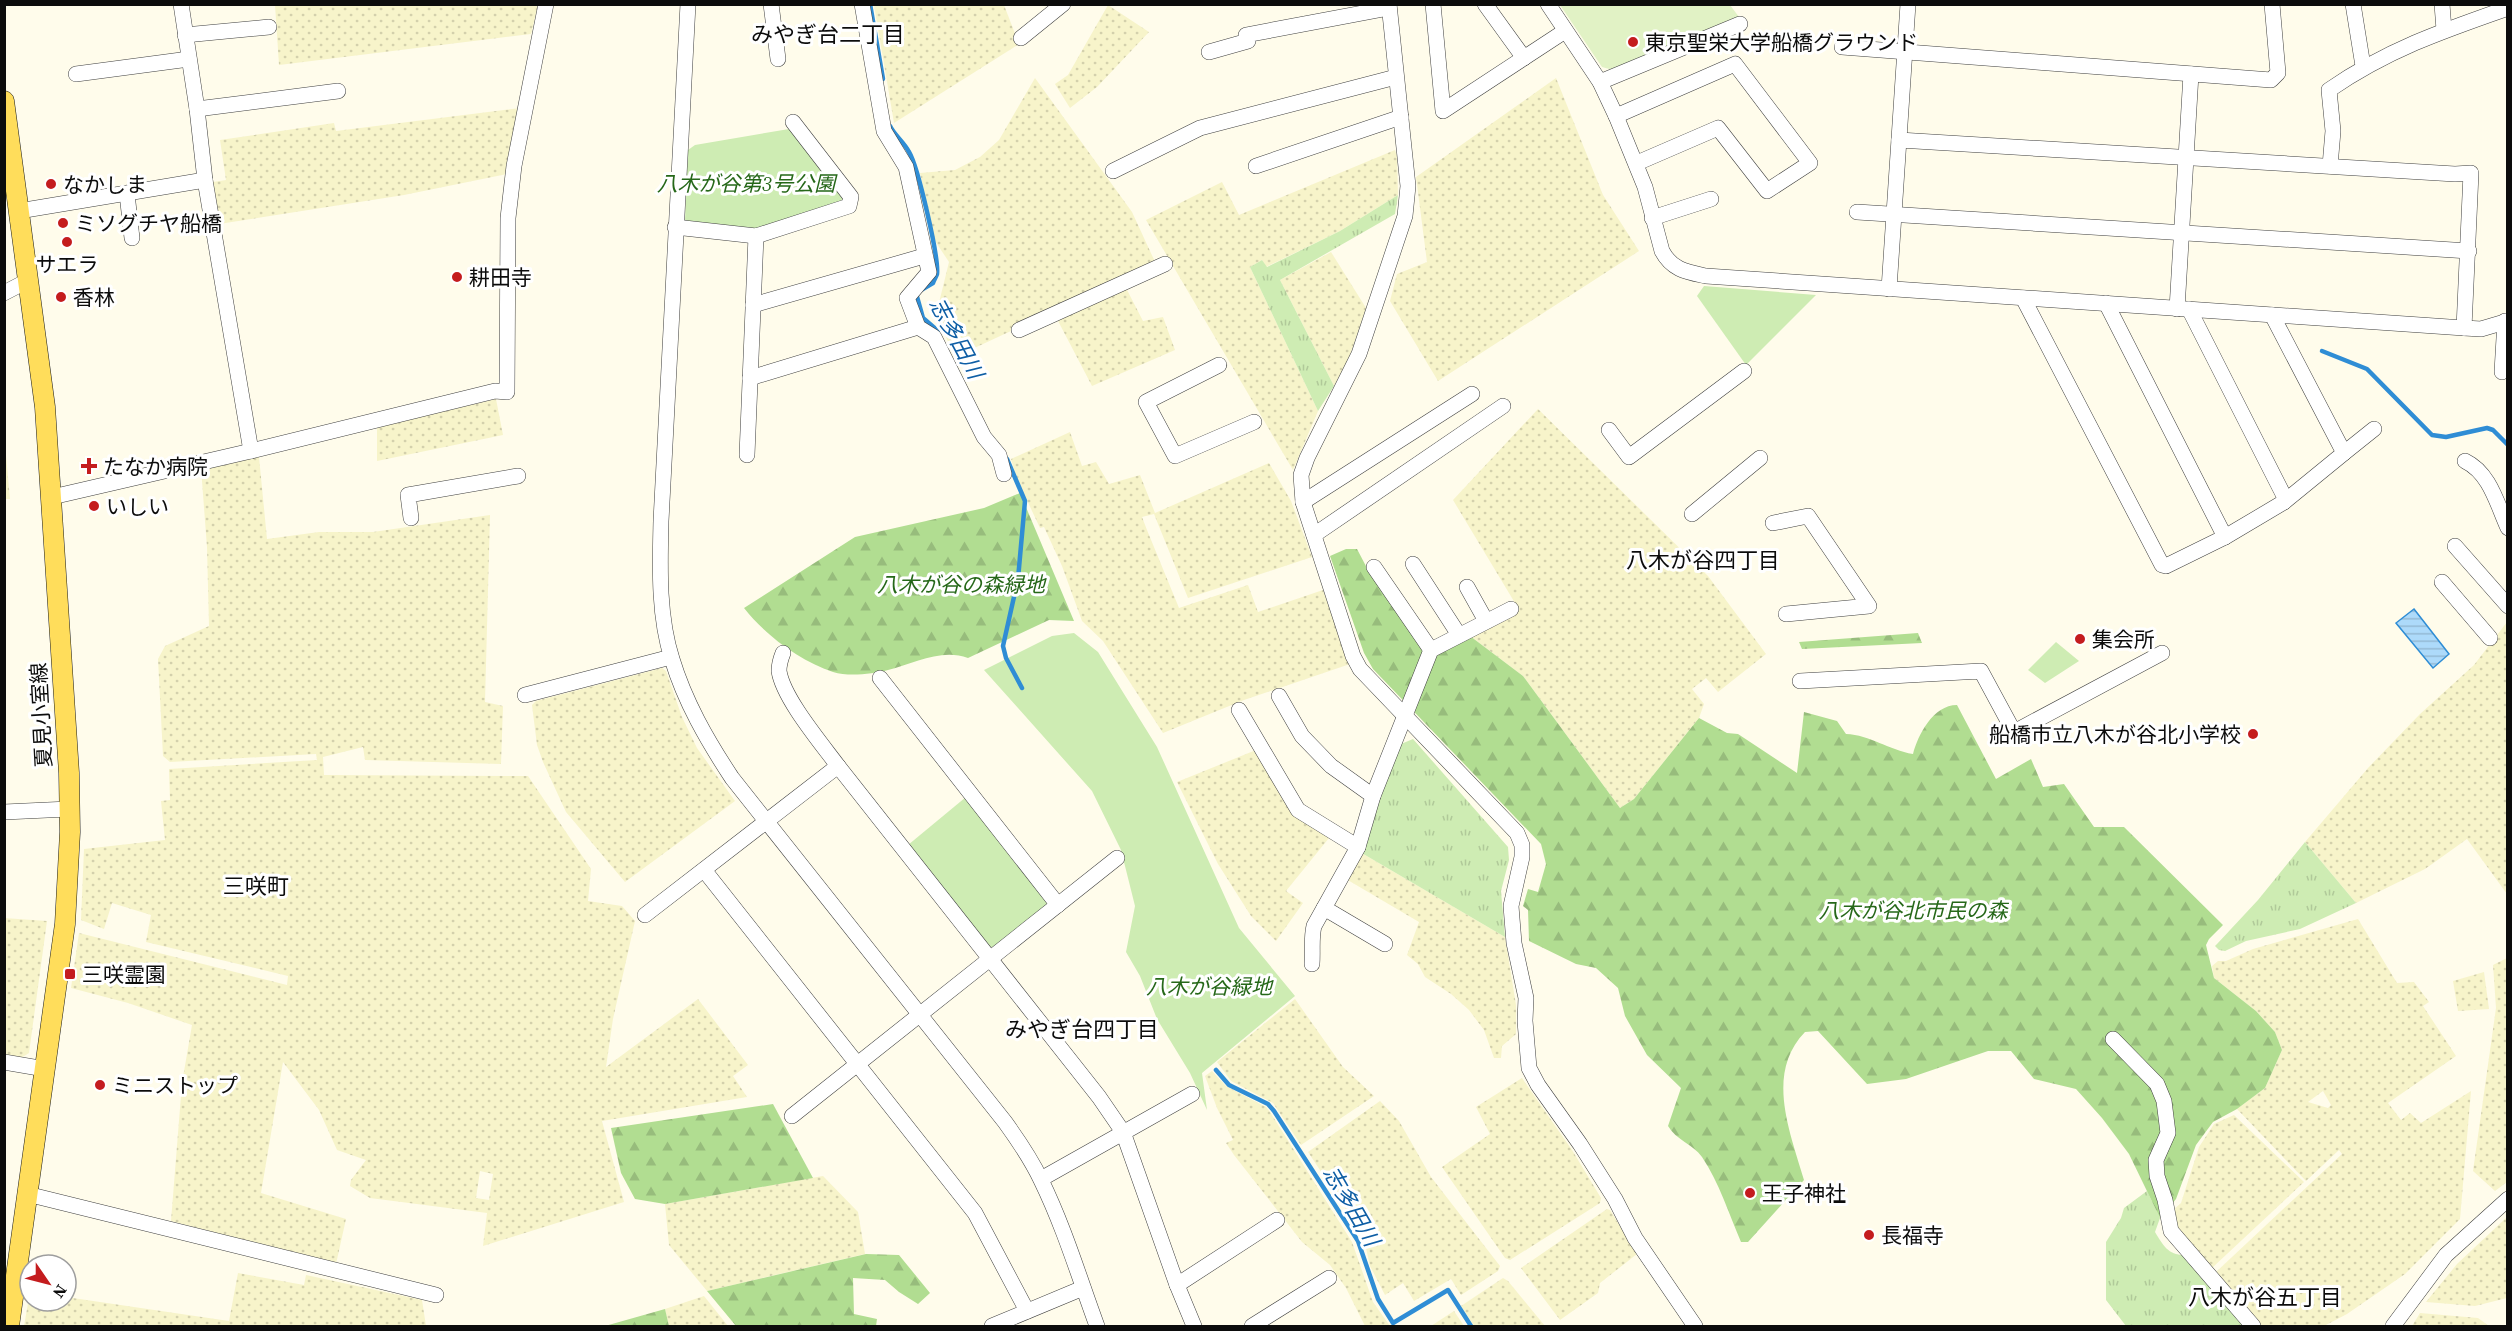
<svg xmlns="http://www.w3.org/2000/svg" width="2512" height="1331" viewBox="0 0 2512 1331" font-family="'Source Serif 4','Noto Sans JP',serif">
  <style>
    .farmland { fill: url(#farmland-dots); fill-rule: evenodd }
    .grass { fill: url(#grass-tufts) }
    .forest { fill: url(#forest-firs) }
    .park { fill: #ceecb3 }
    .pitch { fill: #e1f2c5 }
    .water { fill: url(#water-rules); stroke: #2f8dd5; stroke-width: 1.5 }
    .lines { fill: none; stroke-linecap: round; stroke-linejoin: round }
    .stream { stroke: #2f8dd5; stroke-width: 4.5 }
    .minor-casing { stroke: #3f3f3f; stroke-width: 16 }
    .major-casing { stroke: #1d1d1d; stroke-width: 21 }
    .minor { stroke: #fff; stroke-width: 15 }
    .major { stroke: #ffdd5b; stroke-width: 20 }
    .poi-dot { fill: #c41c1e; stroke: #fff; stroke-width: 2 }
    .labels { text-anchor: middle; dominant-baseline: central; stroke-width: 6; stroke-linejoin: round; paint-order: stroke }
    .poi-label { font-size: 21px; fill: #0c0c0c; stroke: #fff; text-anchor: start }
    .park-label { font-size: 21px; font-style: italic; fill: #266819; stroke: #fff }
    .street-label { font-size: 21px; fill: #0c0c0c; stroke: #fff }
    .neighbourhood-label { font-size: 22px; fill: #0c0c0c; stroke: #fff }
    .water-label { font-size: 22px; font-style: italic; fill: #0e5ea5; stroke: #fff }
  </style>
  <defs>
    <pattern id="farmland-dots" width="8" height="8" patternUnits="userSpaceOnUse" patternTransform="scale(1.5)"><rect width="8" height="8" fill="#f7f4ca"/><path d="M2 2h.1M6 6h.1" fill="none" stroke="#d3d0ac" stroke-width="1.8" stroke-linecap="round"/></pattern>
    <pattern id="grass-tufts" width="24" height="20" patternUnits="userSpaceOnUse" patternTransform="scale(1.5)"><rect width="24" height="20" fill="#ceecb3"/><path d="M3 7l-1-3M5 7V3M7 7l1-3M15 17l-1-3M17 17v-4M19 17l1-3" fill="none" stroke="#b0c999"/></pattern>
    <pattern id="forest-firs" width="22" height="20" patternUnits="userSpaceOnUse" patternTransform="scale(1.5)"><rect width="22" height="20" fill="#b1dd91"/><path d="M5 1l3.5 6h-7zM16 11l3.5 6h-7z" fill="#97bc7c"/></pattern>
    <pattern id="water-rules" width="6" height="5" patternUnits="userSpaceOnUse" patternTransform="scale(1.5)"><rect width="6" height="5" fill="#addafa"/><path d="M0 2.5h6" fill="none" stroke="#94bad5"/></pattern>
  </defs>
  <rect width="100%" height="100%" fill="#fffceb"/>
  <g class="farmland">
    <path d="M275,5h263l-7,29 -252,31z"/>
    <path d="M874,5h130l15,39 -125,79z"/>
    <path d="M1108,5l41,27 -52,55 -27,21 -15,-24 13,-9z"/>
    <path d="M1035,78l97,134 24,52 -201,93 -19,-42 13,-53 -14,-21 -15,-68 35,-3 25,-13 19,-17z"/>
    <path d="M1556,78l47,117 36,56 -201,130 -48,-80 7,-27 30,-12 -11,-85z"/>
    <path d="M520,108l-13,66 -103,21 -185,29 -6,-42 13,-2 -6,-40 114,-17 2,8z"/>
    <path d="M1395,150l2,6 1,39 -58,36 -74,36 -4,-7 -12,7 68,144 -25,59 -147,-250 76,-38 17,33z"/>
    <path d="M1331,252l35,56 -18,53 -14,25 -54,-106z"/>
    <path d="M1125,286l18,35 20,-4 12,33 -83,36 -35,-67z"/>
    <path d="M496,399l7,36 -126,26v-34z"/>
    <path d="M1538,409l170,167 58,78 -48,38 -12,-14 -14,11 12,15 -5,14 -65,81 -14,9 -97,-132 -53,-40 48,-28 -65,-108z"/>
    <path d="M1070,432l12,34 14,-4 13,22 31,-9 15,38 114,-50 22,38 21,56 -124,41 -34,-84 -12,3 5,13 32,78 69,-23 10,27 65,-22 27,74 -106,36 -81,33 -60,-92 -21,-20 -20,-55 -18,-39 -4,1 -23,-49 -6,-20z"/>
    <path d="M5,455h1l4,44h-5z"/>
    <path d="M259,457l8,82 52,-7h54l117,-17 -5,187 18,4 -2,58 -136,-4 -2,-13 -40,10 1,18 204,1 63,93 -3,32 34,5 13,15 -22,98 -7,48 92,-68 50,66 -15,11 14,21 -145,24 22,81 -141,44 4,-33 -117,-15 -20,-12 1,-6 15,-20 -29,-10 -18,-40 -36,-48 -22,131 85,26 -10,45 -165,-43 11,-138 10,-58 -64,-22 -57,-15 8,-55 208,52 1,-9 -142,-34 5,-27 -39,-12 -8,26 -23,-9 3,-71 81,-9 -4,-39 9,-1 -1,-31 148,-9 -1,-6 -146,8 -7,-6 -5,-97 7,-13 44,-20 -2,-79 -6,-79zM480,1171l13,3 -4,26 -13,-2z"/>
    <path d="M2507,622v272l-40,-55 -42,30 -69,34 -51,-61 63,-74 52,-54 54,-49z"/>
    <path d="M662,668l4,3 16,46 15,31 38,53 -110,81 -59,-70 -23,-50 -6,-17 -5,-40 4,-4z"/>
    <path d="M1256,750l39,61 34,27 -43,53 17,12 -27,38 -25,-25 -33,-52 -41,-82z"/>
    <path d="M1360,852l145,85 11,68v29l-14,12 -1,12h-7l-10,-28 -15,-20 -18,-16 -26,-17 -7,-13 -11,-9 12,-33 -73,-43z"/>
    <path d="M4,918l43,3 -18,132 -8,5 -16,-3z"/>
    <path d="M2358,919l39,64 17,-1 15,20 -6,4 33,50 -68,47 13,17 9,-7 11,10 50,-32 -11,128 -55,55 -58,40 -23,12h-62l-46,-54 126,-118 -3,-4 -33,31 -69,-72 28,-21 17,-38 -7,-18 -19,-21 -42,-33 -2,-12 6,-5h8l27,-12zM2323,1091l8,14 -3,3 -20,-6z"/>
    <path d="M2507,958v224l-12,9 -22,-20 23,-163 -3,-43z"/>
    <path d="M2484,972l5,37 -31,2 -5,-30z"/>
    <path d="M1295,999l48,68 31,29 -73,49 -28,-42 -42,-22 -14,-19z"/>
    <path d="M1212,1071l14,15 40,21 4,5 82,130 21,60 17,24h-25l-19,-38 -16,-23 -28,-23 -68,-87 -8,-12 7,-3 -16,-32 -12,-32z"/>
    <path d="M1522,1078l50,72 29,48 -1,5 -90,57 -5,-2 -63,-91 48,-33 -14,-27z"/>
    <path d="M1380,1101l19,20 32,56 69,89 -2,5 -37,24 -10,-16 -37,22 -11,-18 -18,12 -15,-29 -7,-31 -55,-83z"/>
    <path d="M2234,1115l70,67 -92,86 -32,-32 -7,-26 8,-7 18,-56 15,-23z"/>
    <path d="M823,1176l35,36 7,42 -158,37 -38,-46 -4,-41z"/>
    <path d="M1607,1209l3,1 27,44 -37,29 -2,10 -38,27 -39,-52z"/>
    <path d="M2507,1217v81l-32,8 -49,-4 31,-38z"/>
    <path d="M238,1273l66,12 2,-10 116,25 4,26h-402l6,-34v9h36v-4l163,24z"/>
    <path d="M1503,1278l5,3 37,45h-71l-13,-20z"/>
    <path d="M704,1296l24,30h-59l-4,-17z"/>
    <path d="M1454,1311l10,15h-33z"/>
    <path d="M2420,1313l58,5 11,8h-77z"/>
  </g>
  <g class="grass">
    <path d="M1398,195l-3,19 -115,66 54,106 -16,25 -68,-144 12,-7 5,7 73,-36z"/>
    <path d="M1413,739l95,108 1,13 -8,31 4,46 -145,-85 41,-108z"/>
    <path d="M2305,842l51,61 -56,26 -54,12 -21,10 -6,-1 -4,-4 2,-2 41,-44z"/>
    <path d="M2147,1191l13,27 -5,14c8,13 13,23 29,23l62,71h-120l-20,-26v-58l15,-24 3,-10z"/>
  </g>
  <g class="forest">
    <path d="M1020,493l54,128 -25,-1 -81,38c-26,-10 -54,5 -80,12 -16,4 -39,7 -55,2 -33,-11 -68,-37 -89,-64l111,-71 129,-29z"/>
    <path d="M1346,549h11l11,21 54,78 48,-12 53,40 97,132 14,-9 65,-81 28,15 11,1 59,39 7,-61 33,9 9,13c24,1 43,16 67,20 5,-19 20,-49 44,-49l39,74 35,-20 12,28 21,-3 30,43h30l99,98 -14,14 -3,6 8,33 42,33 19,21 7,18 -17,38 -28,21 -24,13 -17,23 -20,54 -16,19 -31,-64 -27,-36 -26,-29 -42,-10 -23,-28h-23l-82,28 -39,5 -49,-53 -13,1c-40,41 -15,100 -1,148l-56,62h-7c-12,-28 -22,-60 -39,-85 -9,-13 -26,-17 -34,-31l13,-38 -34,-33 -22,-39 -7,-28 -22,-20 -20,-4 -47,-23 -1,-31 -5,-4 5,-17 10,3 8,-28 -5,-20 -168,-175 -9,-16 -34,-97z"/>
    <path d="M1918,633l4,10 -120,6 -3,-7z"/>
    <path d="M773,1104l40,74 -148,26 -30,-5 -14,-26 -10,-45z"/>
    <path d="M866,1254l33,1 31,38 -12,11 -19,-12 -14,-12 -32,-2 1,36 23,5 -1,7h-140l-29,-35z"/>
    <path d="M665,1309l4,17h-64z"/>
  </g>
  <g class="park">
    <path d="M789,129l55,65 -1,10 -92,26 -60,-5 -6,-5 3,-70 7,-5z"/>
    <path d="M1704,286l112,9 -70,70 -49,-69z"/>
    <path d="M1074,633l24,19 59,95 82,181 56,68 -93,77 5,37 -17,-37 -33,-54 -17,-43 -14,-24 9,-46 -14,-56 -29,-59 -108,-121 68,-34z"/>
    <path d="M2056,642l23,19 -34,22 -17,-13z"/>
    <path d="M966,797l82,103v7l-52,42 -7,-3 -81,-101z"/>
  </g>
  <path class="pitch" d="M1560,5h170l9,12 -126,53 -11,-3z"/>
  <path class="water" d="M2414,609l35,45 -16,14 -37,-45z"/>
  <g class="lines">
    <g class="stream">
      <path d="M870,4l13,75"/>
      <path d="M890,126c4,9 14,16 19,26 9,15 30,105 28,122 -1,3 -3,6 -4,9l-17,10 7,25 15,13"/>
      <path d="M2322,351l45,18 65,66 14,2 41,-9 6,2 15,15"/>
      <path d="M1007,459l18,42 -7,78 -15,67 3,12 16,30"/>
      <path d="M1216,1070l13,15 39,19 6,7 84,130 20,58 15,24 55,-33 23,36"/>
    </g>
    <g class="minor-casing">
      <g id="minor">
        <path d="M181,4l16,105 8,71 46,271"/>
        <path d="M688,4l-27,517c-1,45 -3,94 11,138 13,43 35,81 60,119l273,344c13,18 26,37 36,58 23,47 38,97 56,146"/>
        <path d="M771,4l7,55"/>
        <path d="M862,4l22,127 22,36 23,105 -22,26 11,29 16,10 50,100 15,18 5,19"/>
        <path d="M1389,4l19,182 -3,30 -46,138 -52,104 -6,17 2,27 50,154 7,13 157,164 5,12v12l-11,49 3,37 12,55 -1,23 4,47 9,17 42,59 35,55 20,39 60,88"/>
        <path d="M1433,4l10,107 122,-80"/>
        <path d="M1485,4l39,54"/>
        <path d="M1548,4l52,78 16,34 29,71 17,64c10,19 25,21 44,25l758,52 17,1 27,-8"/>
        <path d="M2353,4l10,62"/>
        <path d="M2442,4l2,26"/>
        <path d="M185,35l84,-8"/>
        <path d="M1021,38l42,-34"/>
        <path d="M1842,47l429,33 7,-7 -6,-69"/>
        <path d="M1209,52l39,-11 -2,-6 143,-27"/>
        <path d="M76,74l113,-15"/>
        <path d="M1600,82l140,-58"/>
        <path d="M197,109l141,-18"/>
        <path d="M1616,116l119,-52 75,99 -43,28 -49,-63 -81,35"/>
        <path d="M1899,140l556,34 16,-1 -7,155"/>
        <path d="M1256,166l145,-49"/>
        <path d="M2330,166l3,-35 -4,-41c58,-40 113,-59 179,-82"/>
        <path d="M1113,171l87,-43 196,-51"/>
        <path d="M127,194l5,44"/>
        <path d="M19,211l186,-31"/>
        <path d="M1857,212l612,39"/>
        <path d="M1652,218l59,-19"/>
        <path d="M675,227l81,9 93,-30 2,-9 -58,-75"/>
        <path d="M1889,289l19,-285"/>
        <path d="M4,293l25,-13"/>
        <path d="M2023,298l139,267 4,1 59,-29 59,-35v-6l-95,-187"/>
        <path d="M2106,303l119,234"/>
        <path d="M753,305l171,-49"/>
        <path d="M2177,309l14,-235"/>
        <path d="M2272,315l72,138 -60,49"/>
        <path d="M1019,330l146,-66"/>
        <path d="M1219,365l-73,37 29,54 79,-34"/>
        <path d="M2502,372l3,-51"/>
        <path d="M750,378l168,-51"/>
        <path d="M1609,430l20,27 115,-86"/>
        <path d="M2344,453l30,-24"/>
        <path d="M747,455l9,-219"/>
        <path d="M2465,461c25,12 32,43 43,67"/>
        <path d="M52,497l199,-46 244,-60 12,1 1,-174 6,-52 32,-162"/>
        <path d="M1303,502l169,-108"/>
        <path d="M1692,514l68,-56"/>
        <path d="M411,518l-3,-23 110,-19"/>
        <path d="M1773,523l35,-7 61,90 -83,8"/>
        <path d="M1314,535l189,-129"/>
        <path d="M2455,546l53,60"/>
        <path d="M1413,564l46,71"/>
        <path d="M1374,567l57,83"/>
        <path d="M2442,582l48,56"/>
        <path d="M1467,587l19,34"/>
        <path d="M783,653c-2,5 -4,12 -4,18 4,27 42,72 59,95l261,331 24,35 54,153 17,41"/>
        <path d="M880,678l178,227"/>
        <path d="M1800,681l181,-10 33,61 148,-79"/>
        <path d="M525,695l146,-38"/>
        <path d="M1279,696l23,40 29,30 42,30"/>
        <path d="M1239,710l59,100 60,37"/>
        <path d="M4,812l65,-3"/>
        <path d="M704,870l271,343 52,98"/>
        <path d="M1324,908l61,36"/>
        <path d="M645,915l193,-149"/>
        <path d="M1312,964c1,-13 -1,-26 2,-38l44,-79 15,-51 58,-146 80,-41"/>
        <path d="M2113,1039l44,45 7,17 4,32 -12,27 1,16 8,24 6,31 82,95"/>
        <path d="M4,1062l41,7"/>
        <path d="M792,1116l325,-258"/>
        <path d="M1041,1179l151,-85"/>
        <path d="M27,1194l409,101"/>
        <path d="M1177,1285l100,-65"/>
        <path d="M992,1326l91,-38"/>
        <path d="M1252,1326l77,-48"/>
        <path d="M2393,1326l53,-71 62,-56"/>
      </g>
    </g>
    <g class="major-casing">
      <path id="major" d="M4,101l41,306 24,366 1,59 -5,92 -56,402"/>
    </g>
    <use href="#minor" class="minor"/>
    <use href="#major" class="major"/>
  </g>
  <g class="poi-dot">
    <circle cx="1633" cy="42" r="6"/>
    <circle cx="51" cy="184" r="6"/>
    <circle cx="63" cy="223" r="6"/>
    <circle cx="67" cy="242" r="6"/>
    <circle cx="457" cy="277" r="6"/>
    <circle cx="61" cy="297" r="6"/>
    <path d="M86 457h6v6h6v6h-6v6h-6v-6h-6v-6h6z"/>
    <circle cx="94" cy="506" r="6"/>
    <circle cx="2080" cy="639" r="6"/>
    <circle cx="2253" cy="734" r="6"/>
    <rect x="64" y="968" width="12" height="12" rx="3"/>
    <circle cx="100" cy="1085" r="6"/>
    <circle cx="1750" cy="1193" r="6"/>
    <circle cx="1869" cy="1235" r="6"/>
  </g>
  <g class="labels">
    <g class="poi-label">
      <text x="1645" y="42">東京聖栄大学船橋グラウンド</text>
      <text x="63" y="184">なかしま</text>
      <text x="75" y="223">ミソグチヤ船橋</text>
      <text x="67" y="264" text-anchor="middle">サエラ</text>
      <text x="469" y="277">耕田寺</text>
      <text x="73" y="297">香林</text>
      <text x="103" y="466">たなか病院</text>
      <text x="106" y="506">いしい</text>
      <text x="2092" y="639">集会所</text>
      <text x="2241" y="734" text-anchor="end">船橋市立八木が谷北小学校</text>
      <text x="82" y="974">三咲霊園</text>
      <text x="112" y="1085">ミニストップ</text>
      <text x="1762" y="1193">王子神社</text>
      <text x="1881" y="1235">長福寺</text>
    </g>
    <g class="park-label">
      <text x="746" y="183">八木が谷第3号公園</text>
      <text x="961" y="584">八木が谷の森緑地</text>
      <text x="1913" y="910">八木が谷北市民の森</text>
      <text x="1209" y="986">八木が谷緑地</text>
    </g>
    <g class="street-label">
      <text transform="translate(41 715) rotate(-93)">夏見小室線</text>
    </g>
    <g class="neighbourhood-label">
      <text x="828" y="34">みやぎ台二丁目</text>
      <text x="1703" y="560">八木が谷四丁目</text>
      <text x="256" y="886">三咲町</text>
      <text x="1082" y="1029">みやぎ台四丁目</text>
      <text x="2265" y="1297">八木が谷五丁目</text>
    </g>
    <g class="water-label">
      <text transform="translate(957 338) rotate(62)">志多田川</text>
      <text transform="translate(1352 1206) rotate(60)">志多田川</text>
    </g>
  </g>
  <rect width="2512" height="1331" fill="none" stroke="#0c0c0c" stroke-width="12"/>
  <g transform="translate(48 1283) rotate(125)"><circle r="28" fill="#ffffff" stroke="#9e9e9e" stroke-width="1.5"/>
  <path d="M0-4.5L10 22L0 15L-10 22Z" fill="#c41c1e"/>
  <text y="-9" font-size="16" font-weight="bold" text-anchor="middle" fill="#0c0c0c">N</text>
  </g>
</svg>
